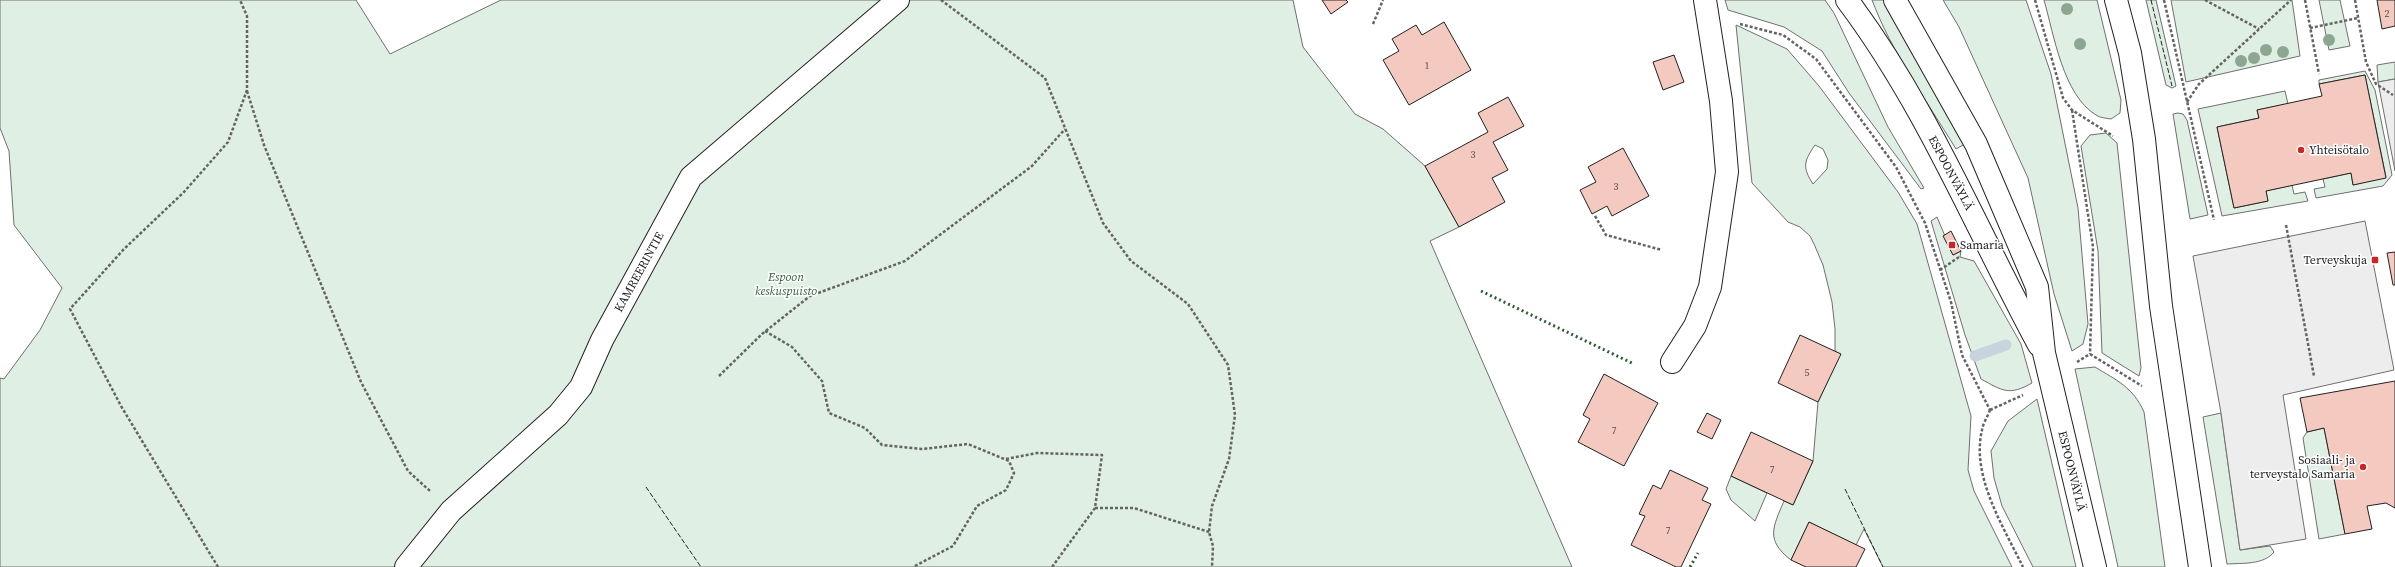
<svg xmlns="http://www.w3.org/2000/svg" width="2395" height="567" viewBox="0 0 2395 567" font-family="'Source Serif 4',serif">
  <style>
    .green { fill: #e0efe3; stroke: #6f6f6f; fill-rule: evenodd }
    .parking { fill: #ededed; stroke: #6f6f6f }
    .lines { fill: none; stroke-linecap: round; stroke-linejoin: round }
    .stream { stroke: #c7d3dd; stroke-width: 11 }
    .building { fill: #f3c9c0; stroke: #222 }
    .minor-casing { stroke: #222; stroke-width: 24 }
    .primary-casing { stroke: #222; stroke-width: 24 }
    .path { stroke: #646464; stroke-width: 2.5; stroke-dasharray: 3 2; stroke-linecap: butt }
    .minor { stroke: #fff; stroke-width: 22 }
    .primary { stroke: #fff; stroke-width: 22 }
    .hedge { stroke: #2f5e38; stroke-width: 3; stroke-dasharray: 2 3; stroke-linecap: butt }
    .fence { stroke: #222; stroke-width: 1; stroke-dasharray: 5 2; stroke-linecap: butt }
    .tree { fill: #8da692 }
    .poi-dot { fill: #c62828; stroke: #fff; stroke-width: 1.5 }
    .labels { text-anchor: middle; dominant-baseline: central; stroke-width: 3; stroke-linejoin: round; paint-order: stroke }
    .number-label { font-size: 10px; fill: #564c4a }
    .poi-label { font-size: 12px; fill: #222; stroke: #fff; text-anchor: start }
    .street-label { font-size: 12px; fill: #222; stroke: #fff }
    .park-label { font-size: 12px; font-style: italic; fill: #2f5e38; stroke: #fff }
  </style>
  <rect width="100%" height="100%" fill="#fff"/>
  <g class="green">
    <path d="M0,0h356l34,54 111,-54h792l10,47 52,67 28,15 42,37 34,61 -29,14 142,326h-1572v-189l4,1 36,-49 22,-42 -48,-63 -5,-74 -9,-23z"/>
    <path d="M1725,0h100l9,13 54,114 36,61 -3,1 -72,-96 -27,-42 -38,-24 -56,-17z"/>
    <path d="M1872,0h13l80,144 -9,5c-30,-49 -64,-96 -84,-149z"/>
    <path d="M1943,0h83l25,74 27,134 10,116 -5,20 -11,7 -18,-57 -26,-116 -69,-151z"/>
    <path d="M2044,0h53l24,100 -1,13 -9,6c-5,-1 -11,-1 -15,-4 -33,-20 -42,-80 -52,-115z"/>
    <path d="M2146,0h10l20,86 -4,2 -6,-3z"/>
    <path d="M2171,0h121l8,56 -114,26z"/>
    <path d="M2319,0h21l10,46 -21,4z"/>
    <path d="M1736,25l51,24 32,37 79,106 19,32 54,192 -3,54 6,21 38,76h-129l-19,-38 -8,16 -47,-23 -18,38c-26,-20 -18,-33 -7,-59l9,4 20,-44 5,-59 22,-48 -5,-3v-22l-3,-27 -9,-37 -9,-21 -4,-8 -10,-9 -12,-5 -36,-39zM1815,145l8,4 5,11 -1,9 -14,15c-11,-17 -9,-23 2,-39z"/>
    <path d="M2395,62v17l-17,3 -1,-17z"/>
    <path d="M2365,71l10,19 17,85 -9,11 -67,12 -2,-9 11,-2 -2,-8 28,-6 2,12 33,-8 -21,-102 -46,9v-4z"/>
    <path d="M2285,91l3,13 -31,6 2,8 -42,9 17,81 34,-7 -2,-10 26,-6 2,9 11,-2 3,9 -86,15 -24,-107z"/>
    <path d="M2178,113l5,1 4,6 21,95 -18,4 -17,-105z"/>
    <path d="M2106,133l11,10 24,225 -2,8 -37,-23 -4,-102 -17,-105 9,-11z"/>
    <path d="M1937,217l16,38 8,-4 -1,6 14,4 47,83 11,39c-23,13 -29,8 -51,-4l-16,-44 -34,-114z"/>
    <path d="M2095,367c21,13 38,20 49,45l21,155h-47l-43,-198z"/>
    <path d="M2037,399l39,168h-43l-31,-61 -8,-28 -3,-27 17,-30z"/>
    <path d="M2221,413l19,137 30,-4 4,6c-10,13 -32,11 -47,12l-24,-147z"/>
    <path d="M2324,428l21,106 -26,5 -16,-101 4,-6z"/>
    <path d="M1731,476l36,17 -12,28 -24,-21 -5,-11z"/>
  </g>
  <g class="parking">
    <path d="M2395,79v92l-17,-89z"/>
    <path d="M2365,221l29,149 -111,25 23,144 -66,11 -19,-137 -28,-157z"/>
  </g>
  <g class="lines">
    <path class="stream" d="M1975,356l31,-11"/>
  </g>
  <g class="building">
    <path d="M1322,0h24l2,2 -17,12z"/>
    <path d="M2377,0h18v26l-13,3z"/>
    <path d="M1444,22l27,48 -62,35 -26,-45 16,-9 -7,-12 24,-14 6,10z"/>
    <path d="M1674,55l10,27 -21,8 -10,-28z"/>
    <path d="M2365,75l21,103 -33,7 -2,-12 -85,18 2,10 -34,7 -17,-81 42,-9 -2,-8 65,-14 -3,-12z"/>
    <path d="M1508,97l16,29 -31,16 15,28 -16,8 13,24 -46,25 -34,-61 63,-34 -10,-19z"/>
    <path d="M1623,148l26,48 -37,20 -5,-10 -15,8 -12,-24 16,-8 -8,-15z"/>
    <path d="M1951,231l10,20 -8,4 -10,-19z"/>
    <path d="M2395,252v33h-2l-6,-32z"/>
    <path d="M1800,335l41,19 -23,48 -40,-19z"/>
    <path d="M1604,374l54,29 -34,63 -46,-24 12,-23 -7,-4z"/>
    <path d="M2395,381v127l-9,-5 -19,3 5,23 -27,5 -21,-106 -17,4 -7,-34z"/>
    <path d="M1707,413l14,7 -9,19 -15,-7z"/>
    <path d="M1751,432l62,29 -20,44 -62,-29z"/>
    <path d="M1670,470l38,18 -6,12 9,4 -30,63h-5l-45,-22 14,-29 -6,-2 14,-29 8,4z"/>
    <path d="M1809,522l56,27 -9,18h-50l-15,-7z"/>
  </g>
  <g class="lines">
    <g class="minor-casing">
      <g id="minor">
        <path d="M2116,0l14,53 14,86 17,167 39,261"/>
        <path d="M1672,362l23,-36 15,-39 17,-115 -6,-71 -16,-101"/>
        <path d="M406,567l45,-56 107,-96 23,-28 21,-47 89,-163 207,-177"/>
      </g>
    </g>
    <g class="primary-casing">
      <g id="primary">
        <path d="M1847,0c80,106 129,229 192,345"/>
        <path d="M1895,0l81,144 61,143 7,66 51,214"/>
      </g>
    </g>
    <g class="path">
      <path d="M941,0l104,78 58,145 28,38 57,43 40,61 7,50 -6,44 -17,47 -3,26 4,14 -1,21"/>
      <path d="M2035,0l28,98 9,12 41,26"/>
      <path d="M2164,0l50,220"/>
      <path d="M2205,0l54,29"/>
      <path d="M2305,0l14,74"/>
      <path d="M2355,0l11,62 10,22 17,11"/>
      <path d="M1373,24l10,-24"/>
      <path d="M1740,24l43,11 33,24 80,108 29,56 26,79 11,53 28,55"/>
      <path d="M2310,28l48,-10"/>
      <path d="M247,91l17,54 97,237 47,89 22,20"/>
      <path d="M2187,102l12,-18 92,-84"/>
      <path d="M2072,110l21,137 -3,107"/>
      <path d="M1595,216l11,19 56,15"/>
      <path d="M2286,225l28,151"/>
      <path d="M1940,270l19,-13"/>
      <path d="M765,331l27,16 30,34 7,32 36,15 17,17 40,4 46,-5 41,17 5,12 -8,17 -29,16 -24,40 -40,21"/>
      <path d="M2090,354l52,32"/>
      <path d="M2077,362l13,-8"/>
      <path d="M719,376l43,-42 48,-38 95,-35 127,-95 33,-37"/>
      <path d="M1990,410c-2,6 -7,13 -8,20 -11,46 21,96 41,137"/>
      <path d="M1990,410l33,-15"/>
      <path d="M1006,459l31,-6 65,2 -7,53 -43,59"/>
      <path d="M1095,508h39l75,24"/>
      <path d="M218,567l-97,-161 -51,-97 54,-60 60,-57 44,-50 19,-52v-74l-7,-16"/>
    </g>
    <use href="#minor" class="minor"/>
    <use href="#primary" class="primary"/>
    <g class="hedge">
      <path d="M1481,291l153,73"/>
      <path d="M1690,567l8,-14"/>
    </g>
    <g class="fence">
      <path d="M2151,0l21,86"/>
      <path d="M646,487l55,80"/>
      <path d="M1845,489l38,78"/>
    </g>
  </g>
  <g class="tree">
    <circle cx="2067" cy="9" r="6"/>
    <circle cx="2329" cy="40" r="6"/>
    <circle cx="2080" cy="44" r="6"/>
    <circle cx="2266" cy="50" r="6"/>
    <circle cx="2283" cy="52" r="6"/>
    <circle cx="2254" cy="58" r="6"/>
    <circle cx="2241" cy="61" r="6"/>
  </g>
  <g class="poi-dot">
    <circle cx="2301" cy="150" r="4"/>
    <rect x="1948" y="241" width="8" height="8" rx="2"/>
    <rect x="2371" y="256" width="8" height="8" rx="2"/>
    <circle cx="2363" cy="467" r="4"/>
  </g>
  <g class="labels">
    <g class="number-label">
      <text x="2387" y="13">2</text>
      <text x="1427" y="65">1</text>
      <text x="1473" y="154">3</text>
      <text x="1616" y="186">3</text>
      <text x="1807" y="372">5</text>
      <text x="1614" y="430">7</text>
      <text x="1772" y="469">7</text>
      <text x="1668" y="530">7</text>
    </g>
    <g class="poi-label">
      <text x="2309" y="150">Yhteisötalo</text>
      <text x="1960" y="245">Samaria</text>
      <text x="2367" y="260" text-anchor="end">Terveyskuja</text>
      <text x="2355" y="460" text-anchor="end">Sosiaali- ja<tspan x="2355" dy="14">terveystalo Samaria</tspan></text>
    </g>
    <g class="street-label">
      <text transform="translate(1951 173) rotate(62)">ESPOONVÄYLÄ</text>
      <text transform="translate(639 272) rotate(-61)">KAMREERINTIE</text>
      <text transform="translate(2072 471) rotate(76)">ESPOONVÄYLÄ</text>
    </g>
    <g class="park-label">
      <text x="786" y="277">Espoon<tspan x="786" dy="14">keskuspuisto</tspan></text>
    </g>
  </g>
</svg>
